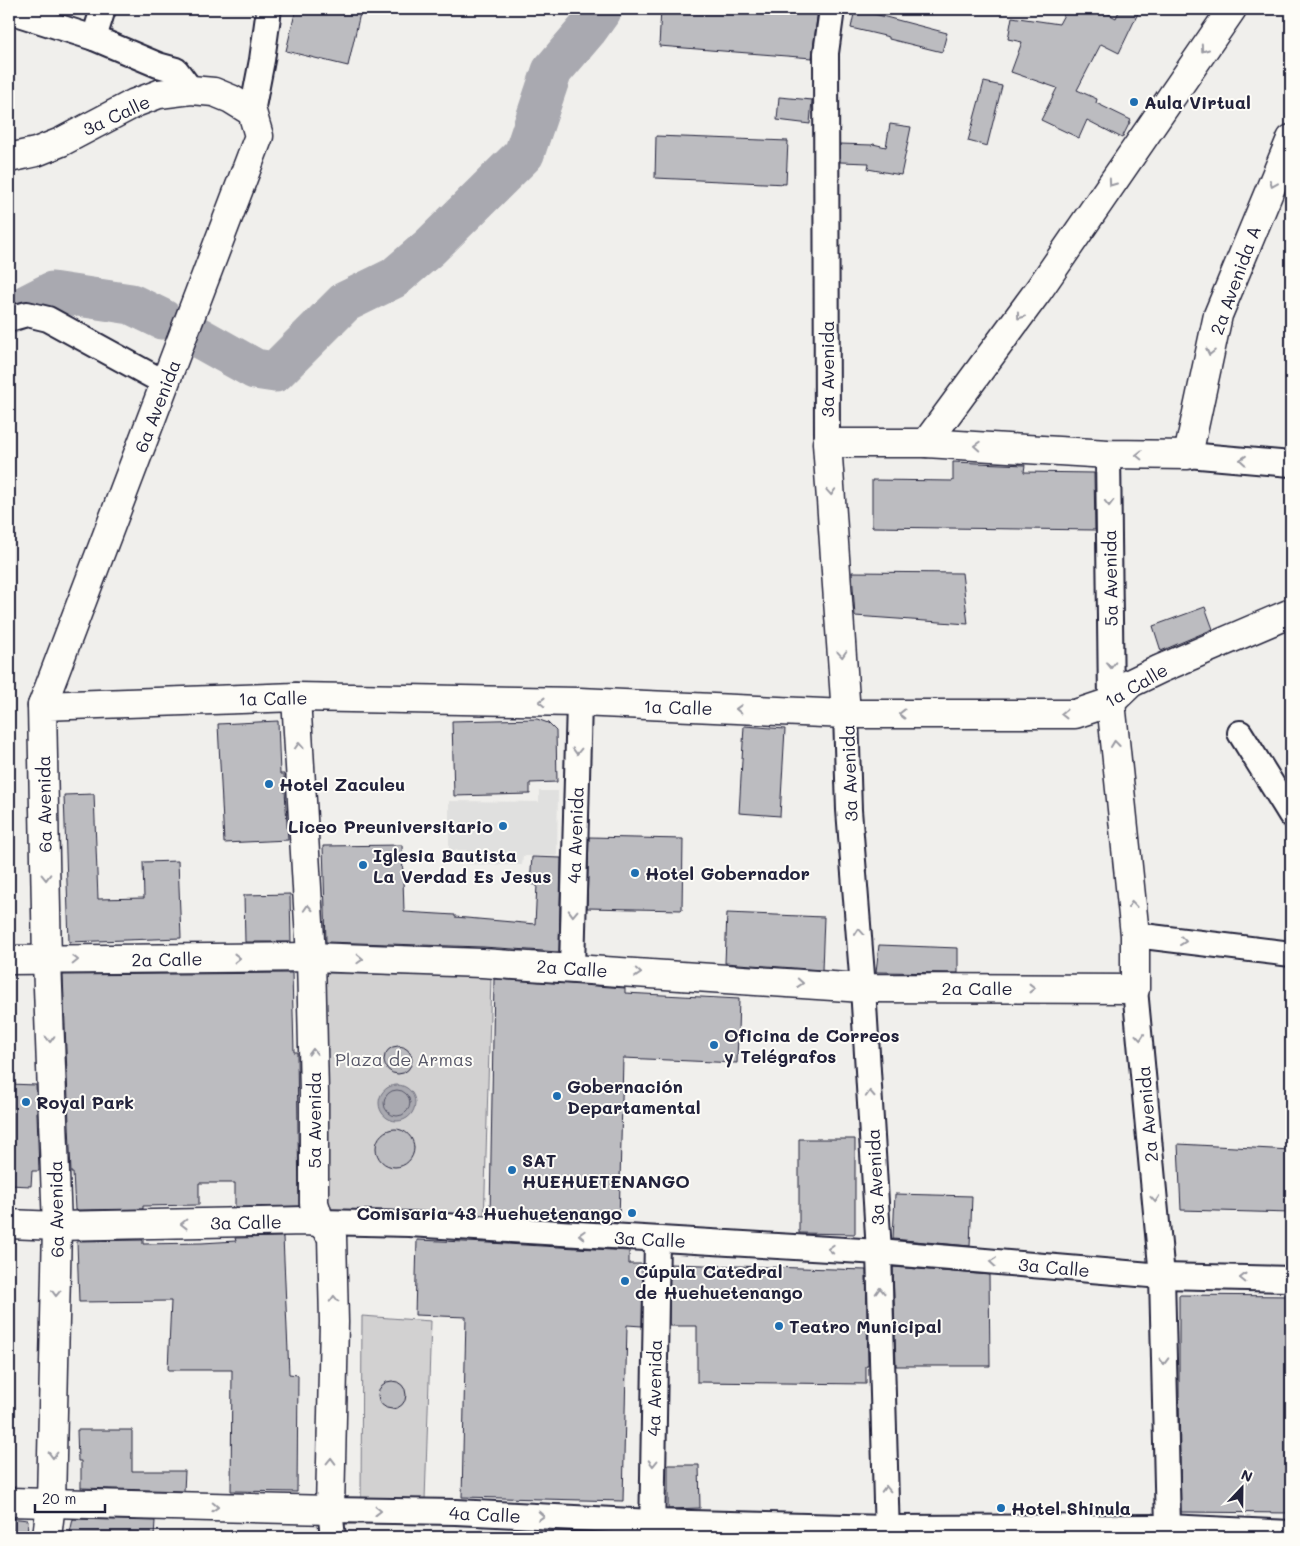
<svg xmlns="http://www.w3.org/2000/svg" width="1300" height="1546" viewBox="0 0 1300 1546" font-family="Mali,sans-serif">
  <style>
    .built { fill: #e0e0df }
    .green { fill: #d2d1d1; stroke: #7a7a86 }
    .water { fill: #a9a9b0; stroke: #737381 }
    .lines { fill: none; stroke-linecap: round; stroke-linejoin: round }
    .shore { stroke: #58586a; stroke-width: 1 }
    .river { stroke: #a9a9b0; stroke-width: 41 }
    .building { fill: #bcbcc0; stroke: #22223b }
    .minor-casing { stroke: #22223b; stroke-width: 28 }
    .tertiary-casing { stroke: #22223b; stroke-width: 31 }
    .secondary-casing { stroke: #22223b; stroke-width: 31 }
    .primary-casing { stroke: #22223b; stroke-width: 31 }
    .minor { stroke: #fdfcf7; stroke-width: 24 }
    .tertiary { stroke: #fdfcf7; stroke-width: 28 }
    .secondary { stroke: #fdfcf7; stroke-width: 28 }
    .primary { stroke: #fdfcf7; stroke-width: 28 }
    .oneway { stroke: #9a9aa2 }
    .poi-dot { fill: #1f6fb2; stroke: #fdfcf7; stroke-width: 2 }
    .labels { text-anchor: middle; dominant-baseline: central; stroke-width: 4; stroke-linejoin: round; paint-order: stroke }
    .poi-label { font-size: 18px; font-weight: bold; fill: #22223b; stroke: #fdfcf7; text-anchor: start }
    .street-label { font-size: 18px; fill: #22223b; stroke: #fdfcf7 }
    .park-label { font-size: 18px; fill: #575768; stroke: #fdfcf7 }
  </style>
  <rect width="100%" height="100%" fill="#f0efec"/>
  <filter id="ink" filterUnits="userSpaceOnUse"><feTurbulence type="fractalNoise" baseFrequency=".02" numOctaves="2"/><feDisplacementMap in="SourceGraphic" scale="10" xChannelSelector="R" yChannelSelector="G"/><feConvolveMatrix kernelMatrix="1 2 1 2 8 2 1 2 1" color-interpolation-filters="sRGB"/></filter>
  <g filter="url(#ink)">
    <path class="built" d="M539,791h19l-1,65h-34l-1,9 -55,-1 -1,-14h-17v-49l90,1z"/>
    <g class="green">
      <path d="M317,973l174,4 -7,249 -158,-7z"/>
      <path d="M362,1316l69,5 -6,179 -64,-2z"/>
    </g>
    <circle class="water" cx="397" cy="1103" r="18"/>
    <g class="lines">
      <circle class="shore" cx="397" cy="1103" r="13"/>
      <g class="river">
        <path d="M9,314l43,-22 79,12 31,15"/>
        <path d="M196,336l59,33 20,3 70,-70 49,-24 36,-31 94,-93 28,-83 35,-41 15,-21"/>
      </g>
    </g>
    <g class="building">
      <path d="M296,9h65l-13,57 -62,-15z"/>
      <path d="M661,9h157l-6,49 -153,-12z"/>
      <path d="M855,9l92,24 -5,19 -53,-13v-2l-38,-9z"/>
      <path d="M1067,9h32l17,9 4,-9h20l-21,44 -18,-9 -24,46 20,9 -1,4 35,17 -9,18 -35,-18 -8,18 -38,-18 16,-32 -46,-16 11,-30 -14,-3 4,-22 47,7z"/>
      <path d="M984,82l18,4 -15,60 -19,-5z"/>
      <path d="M779,97l33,3 -2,24 -33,-4z"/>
      <path d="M890,124l21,3 -10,48 -33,-6 1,-6 -29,-1v-18l32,1 1,-1 13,3z"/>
      <path d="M656,136l132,5 -2,43 -131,-6z"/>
      <path d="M953,462l72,3 -1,7 70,1 1,57 -223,-3v-47l81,1z"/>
      <path d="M852,572l110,1 6,51 -113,-8z"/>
      <path d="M1205,607l8,22 -52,22 -8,-25z"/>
      <path d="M537,719l11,4 8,8 1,51 -27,1v11l-76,2 -2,-75z"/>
      <path d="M278,721l2,53h4l4,66 -64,3 -6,-119z"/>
      <path d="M744,726l41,3 -5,87 -41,-3z"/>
      <path d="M94,794l4,105 46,-1 -1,-36 35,-1 3,77 -112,4 -5,-147z"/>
      <path d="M589,837l94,2 -1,71 -95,-2z"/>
      <path d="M402,845l2,67 51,3v2l80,7 2,-39 -7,-1 2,-27 29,1 -2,94 -76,-5 -157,-5 -3,-96z"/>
      <path d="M290,894l1,48h-46l-1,-47z"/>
      <path d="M727,913l97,4 -2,53 -97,-7z"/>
      <path d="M879,945l79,3v25l-82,-1z"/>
      <path d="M292,973l2,79h3l2,154 -64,1v-24h-36v22l-56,1v3l-68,1 -2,-37h-2l-8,-198z"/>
      <path d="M494,979l131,9v5l114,6 -2,64 -114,-5 -4,165 -129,-8z"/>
      <circle cx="398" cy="1060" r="14"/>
      <path d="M9,1084l27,1 3,86h-7l-1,15 -22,-1z"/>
      <circle cx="395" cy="1148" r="19"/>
      <path d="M799,1139h56v95l-56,-1z"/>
      <path d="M1178,1144l113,6v63l-110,-3z"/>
      <path d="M895,1194l77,2 -2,50 -77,-7z"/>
      <path d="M283,1237l6,137 9,1 -1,117 -66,-1 1,-121h-64l3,-69 -92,1 -2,-61 66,-1v4l59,-1 34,-2 -1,-3z"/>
      <path d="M417,1240l72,3 140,8v13h14l-1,62 -15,-1 -4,176 -161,-4 4,-180 -51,-2z"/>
      <path d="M670,1264l196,6 2,96h-2v18l-169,-2v-56h-28z"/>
      <path d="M893,1267l96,8 1,91h-94z"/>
      <path d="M1179,1295l112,1v217l-110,-1 -2,-115z"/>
      <circle cx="392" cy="1395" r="14"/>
      <path d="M77,1430h55v41h53l-1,20 -103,-3v-27h-3z"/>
      <path d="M668,1465h31l1,43 -32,1z"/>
      <path d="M9,1518l19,2 -1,17h-18z"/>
      <path d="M73,1519l82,2 -1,16h-85z"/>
    </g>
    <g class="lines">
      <g class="minor-casing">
        <g id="minor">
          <path d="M9,11l85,27 64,27 18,5 15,20"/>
          <path d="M94,38l9,-29"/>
          <path d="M252,112l10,-52 7,-51"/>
          <path d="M9,319l18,-5 21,5 117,64"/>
          <path d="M827,443l-1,-390 6,-44"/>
          <path d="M1108,454l3,248"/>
          <path d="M1188,455l103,9"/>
          <path d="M846,714l3,96 14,178 16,264 8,285"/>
          <path d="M1240,733l51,82"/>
          <path d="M1135,935l156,19"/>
          <path d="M572,968l7,-266"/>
          <path d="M1135,989l27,287 6,251"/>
          <path d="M320,1222l89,2 470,28 283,24 129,3"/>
          <path d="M333,1537l-3,-27 126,2 196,10 235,6 281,-1 123,6"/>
          <path d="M652,1537l5,-298"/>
        </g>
      </g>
      <g class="tertiary-casing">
        <path id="tertiary" d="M9,158l27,-6 25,-10 74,-39 24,-9 32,-4 23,2 17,7 21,13 7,24 -217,570"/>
      </g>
      <g class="secondary-casing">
        <g id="secondary">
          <path d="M926,443l112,-152 194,-282"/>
          <path d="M9,1224l48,2 248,-5 15,1"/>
        </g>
      </g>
      <g class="primary-casing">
        <g id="primary">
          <path d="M846,714l-19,-271h99l182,11 80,1 30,-140 73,-176"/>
          <path d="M9,960l302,-3 171,6 381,25 272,1v-54l-24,-233"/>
          <path d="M9,1502l321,8 4,-188 -2,-86 -12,-14 -6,-19v-110l-3,-136 -15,-260"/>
          <path d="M47,1537l4,-34 6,-277 -10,-265 -5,-255 254,-9 283,5 267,12h229l36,-12 20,-19 29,-14 131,-56"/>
        </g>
      </g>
      <use href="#minor" class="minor"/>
      <use href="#tertiary" class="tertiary"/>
      <use href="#secondary" class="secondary"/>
      <use href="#primary" class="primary"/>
    </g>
    <defs><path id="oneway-chevron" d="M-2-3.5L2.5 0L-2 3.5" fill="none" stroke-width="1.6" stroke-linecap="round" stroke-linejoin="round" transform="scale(1.25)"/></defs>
    <g class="oneway">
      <use href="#oneway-chevron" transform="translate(1204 49) rotate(125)"/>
      <use href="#oneway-chevron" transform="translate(1112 183) rotate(125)"/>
      <use href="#oneway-chevron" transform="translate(1273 184) rotate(113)"/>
      <use href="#oneway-chevron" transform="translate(1020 316) rotate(126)"/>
      <use href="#oneway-chevron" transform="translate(1210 352) rotate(102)"/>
      <use href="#oneway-chevron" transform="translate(977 446) rotate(-177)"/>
      <use href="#oneway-chevron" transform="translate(1139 455) rotate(-179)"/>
      <use href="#oneway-chevron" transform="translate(1243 460) rotate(-175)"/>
      <use href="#oneway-chevron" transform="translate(831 492) rotate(86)"/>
      <use href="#oneway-chevron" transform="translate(1109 503) rotate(89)"/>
      <use href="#oneway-chevron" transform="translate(842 654) rotate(86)"/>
      <use href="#oneway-chevron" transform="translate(1111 665) rotate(89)"/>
      <use href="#oneway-chevron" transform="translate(542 702) rotate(-179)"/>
      <use href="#oneway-chevron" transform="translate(739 709) rotate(-178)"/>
      <use href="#oneway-chevron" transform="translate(902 714) rotate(180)"/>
      <use href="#oneway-chevron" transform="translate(1064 714) rotate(180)"/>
      <use href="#oneway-chevron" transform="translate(1115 744) rotate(-96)"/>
      <use href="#oneway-chevron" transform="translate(299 746) rotate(-93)"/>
      <use href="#oneway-chevron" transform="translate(577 751) rotate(92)"/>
      <use href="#oneway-chevron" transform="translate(46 877) rotate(89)"/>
      <use href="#oneway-chevron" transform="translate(1132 905) rotate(-96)"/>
      <use href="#oneway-chevron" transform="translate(308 908) rotate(-93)"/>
      <use href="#oneway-chevron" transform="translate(573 913) rotate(92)"/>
      <use href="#oneway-chevron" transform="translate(859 932) rotate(-95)"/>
      <use href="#oneway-chevron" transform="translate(1183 941) rotate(7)"/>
      <use href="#oneway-chevron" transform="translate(237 958) rotate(-1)"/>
      <use href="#oneway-chevron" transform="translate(360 959) rotate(2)"/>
      <use href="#oneway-chevron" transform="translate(75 960) rotate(-1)"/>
      <use href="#oneway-chevron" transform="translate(638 973) rotate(4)"/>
      <use href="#oneway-chevron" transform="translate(800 983) rotate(4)"/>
      <use href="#oneway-chevron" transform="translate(1032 988)"/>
      <use href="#oneway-chevron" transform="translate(1140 1037) rotate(85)"/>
      <use href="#oneway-chevron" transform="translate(50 1039) rotate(88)"/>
      <use href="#oneway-chevron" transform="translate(313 1052) rotate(-91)"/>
      <use href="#oneway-chevron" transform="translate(870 1094) rotate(-93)"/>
      <use href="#oneway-chevron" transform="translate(1155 1199) rotate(85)"/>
      <use href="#oneway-chevron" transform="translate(184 1224) rotate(179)"/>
      <use href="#oneway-chevron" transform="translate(582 1235) rotate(-177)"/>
      <use href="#oneway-chevron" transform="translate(831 1249) rotate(-177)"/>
      <use href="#oneway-chevron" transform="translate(993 1262) rotate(-175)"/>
      <use href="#oneway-chevron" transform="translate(1243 1278) rotate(-179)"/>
      <use href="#oneway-chevron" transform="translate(880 1291) rotate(-92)"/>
      <use href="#oneway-chevron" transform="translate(56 1293) rotate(91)"/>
      <use href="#oneway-chevron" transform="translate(334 1299) rotate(-92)"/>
      <use href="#oneway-chevron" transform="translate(1164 1361) rotate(89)"/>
      <use href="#oneway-chevron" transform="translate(53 1455) rotate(91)"/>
      <use href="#oneway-chevron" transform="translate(331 1461) rotate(-89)"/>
      <use href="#oneway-chevron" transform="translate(653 1463) rotate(91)"/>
      <use href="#oneway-chevron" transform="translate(886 1489) rotate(-92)"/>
      <use href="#oneway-chevron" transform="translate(215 1507) rotate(2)"/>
      <use href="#oneway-chevron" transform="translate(378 1511) rotate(1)"/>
      <use href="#oneway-chevron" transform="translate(541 1516) rotate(3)"/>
    </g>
  </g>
  <g class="poi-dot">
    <circle cx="1134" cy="102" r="5"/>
    <circle cx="269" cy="784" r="5"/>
    <circle cx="503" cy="826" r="5"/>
    <circle cx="363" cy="865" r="5"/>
    <circle cx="635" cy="873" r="5"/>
    <circle cx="714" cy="1045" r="5"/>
    <circle cx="557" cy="1096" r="5"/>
    <circle cx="26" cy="1102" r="5"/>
    <circle cx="512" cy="1170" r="5"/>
    <circle cx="632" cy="1213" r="5"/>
    <circle cx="625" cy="1281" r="5"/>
    <circle cx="779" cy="1326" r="5"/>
    <circle cx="1001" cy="1508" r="5"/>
  </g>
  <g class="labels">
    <g class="poi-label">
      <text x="1144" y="102">Aula Virtual</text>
      <text x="279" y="784">Hotel Zaculeu</text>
      <text x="493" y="826" text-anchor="end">Liceo Preuniversitario</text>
      <text x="373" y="855">Iglesia Bautista<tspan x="373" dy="21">La Verdad Es Jesus</tspan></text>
      <text x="645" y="873">Hotel Gobernador</text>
      <text x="724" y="1035">Oficina de Correos<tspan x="724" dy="21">y Telégrafos</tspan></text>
      <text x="567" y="1086">Gobernación<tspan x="567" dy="21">Departamental</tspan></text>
      <text x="36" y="1102">Royal Park</text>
      <text x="522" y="1160">SAT<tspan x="522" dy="21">HUEHUETENANGO</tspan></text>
      <text x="622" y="1213" text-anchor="end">Comisaria 43 Huehuetenango</text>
      <text x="635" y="1271">Cúpula Catedral<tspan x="635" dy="21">de Huehuetenango</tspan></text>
      <text x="789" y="1326">Teatro Municipal</text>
      <text x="1011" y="1508">Hotel Shinula</text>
    </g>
    <g class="street-label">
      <text transform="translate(116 115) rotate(-25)">3a Calle</text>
      <text transform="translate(1235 280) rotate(-70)">2a Avenida A</text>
      <text transform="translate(827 369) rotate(-90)">3a Avenida</text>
      <text transform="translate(157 406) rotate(-69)">6a Avenida</text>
      <text transform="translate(1110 578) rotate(-91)">5a Avenida</text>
      <text transform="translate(1136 685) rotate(-30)">1a Calle</text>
      <text transform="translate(273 698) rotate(-1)">1a Calle</text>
      <text transform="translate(678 707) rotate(2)">1a Calle</text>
      <text transform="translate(849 773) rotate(-92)">3a Avenida</text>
      <text transform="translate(44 804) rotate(-91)">6a Avenida</text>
      <text transform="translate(575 835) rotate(-88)">4a Avenida</text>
      <text transform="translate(167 959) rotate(-1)">2a Calle</text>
      <text transform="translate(572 968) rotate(4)">2a Calle</text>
      <text x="977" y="988">2a Calle</text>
      <text transform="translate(1147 1114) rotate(-95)">2a Avenida</text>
      <text transform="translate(314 1120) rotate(-90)">5a Avenida</text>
      <text transform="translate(875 1177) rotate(-93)">3a Avenida</text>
      <text transform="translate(56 1209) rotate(-91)">6a Avenida</text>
      <text transform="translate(246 1222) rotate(-1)">3a Calle</text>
      <text transform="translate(650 1239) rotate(3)">3a Calle</text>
      <text transform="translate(1054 1267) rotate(5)">3a Calle</text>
      <text transform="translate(654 1388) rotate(-89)">4a Avenida</text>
      <text transform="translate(485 1514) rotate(3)">4a Calle</text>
    </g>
    <g class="park-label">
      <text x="404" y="1059">Plaza de Armas</text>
    </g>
  </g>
  <rect width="1300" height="1546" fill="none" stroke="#fdfcf7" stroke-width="30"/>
  <rect x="15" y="15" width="1270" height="1516" fill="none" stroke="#22223b" stroke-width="2" filter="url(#ink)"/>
  <g transform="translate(1242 1488) rotate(22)" stroke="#fdfcf7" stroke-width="4" paint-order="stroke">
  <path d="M0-4L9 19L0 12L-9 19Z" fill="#22223b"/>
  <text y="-8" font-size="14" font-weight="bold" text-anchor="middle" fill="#22223b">N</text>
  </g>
  <path d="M35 1504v8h70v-8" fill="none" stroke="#22223b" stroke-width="2.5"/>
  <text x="42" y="1504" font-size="15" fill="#22223b" stroke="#fdfcf7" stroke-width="4" paint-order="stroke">20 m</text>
</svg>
